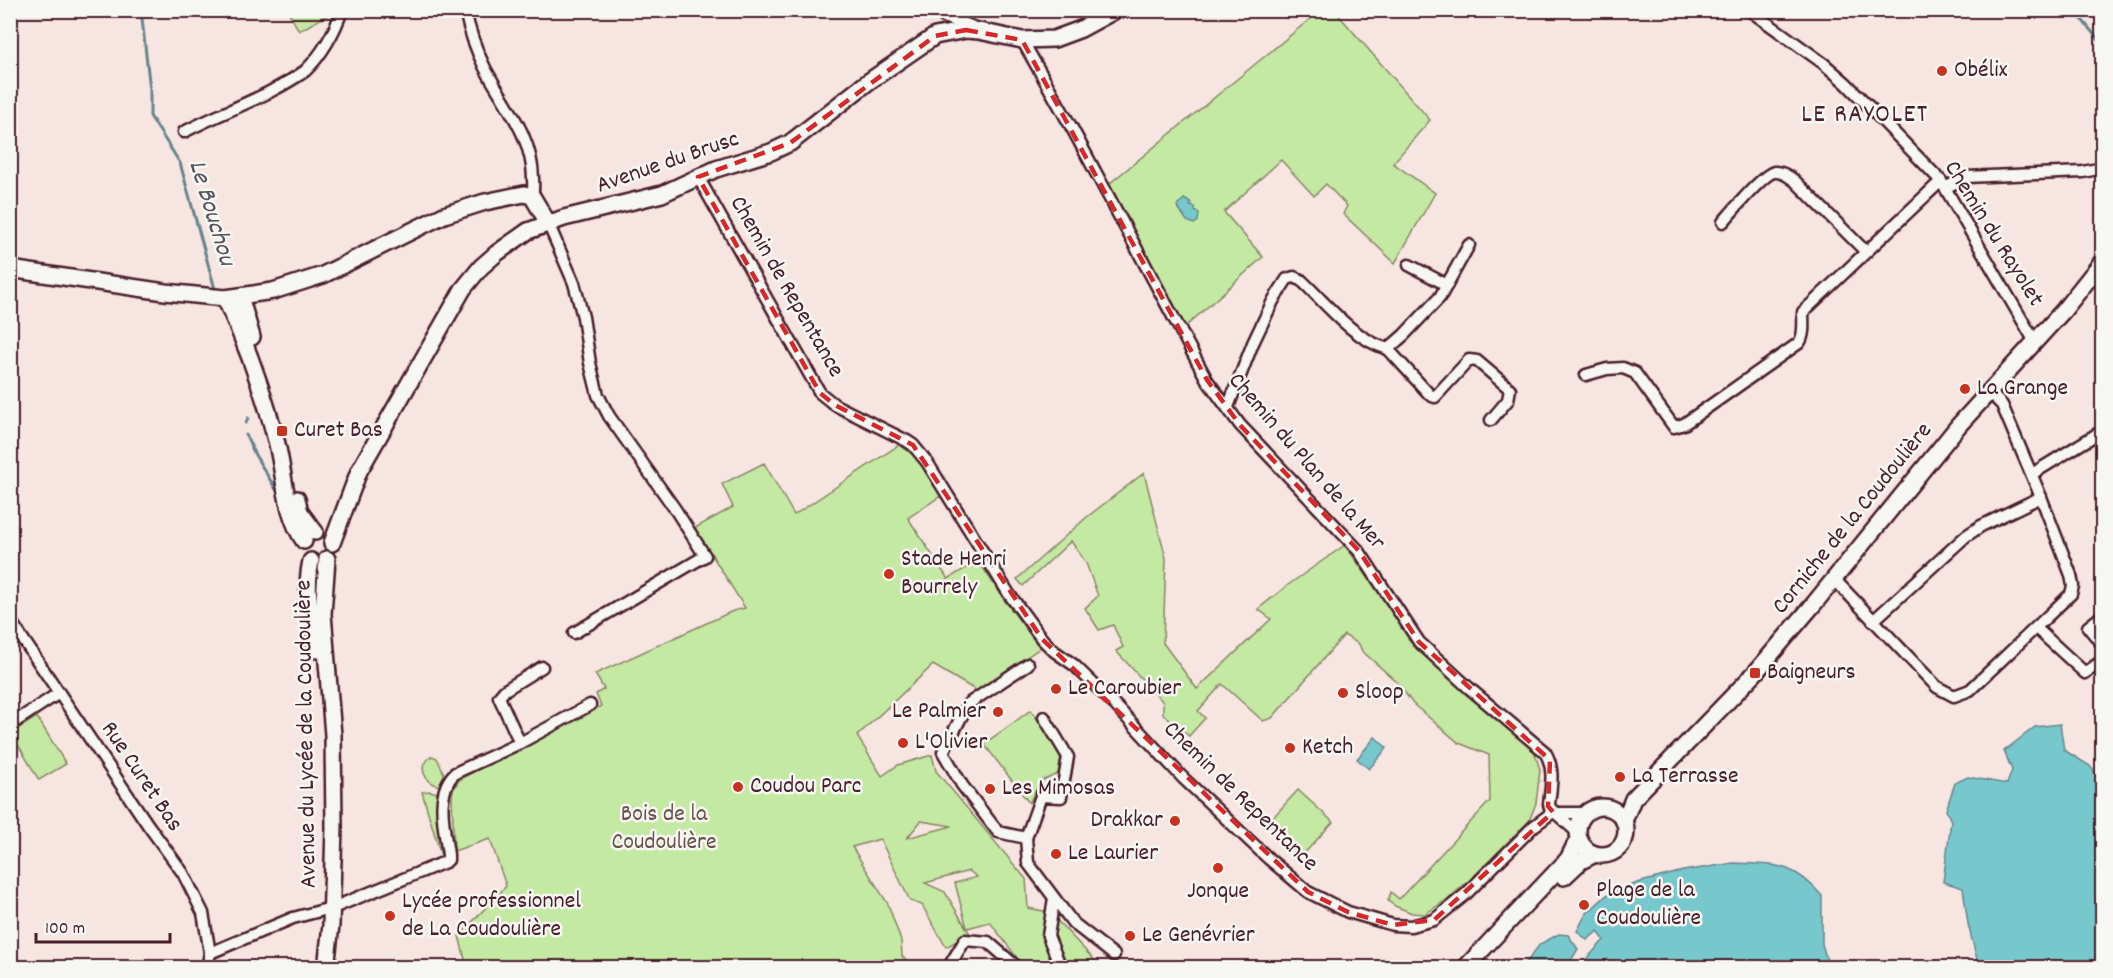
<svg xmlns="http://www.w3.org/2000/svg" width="2113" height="978" viewBox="0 0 2113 978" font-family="Dekko,sans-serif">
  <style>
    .green { fill: #c4e9a2; stroke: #878466; stroke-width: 1.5; fill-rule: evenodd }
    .water { fill: #77c8cd; stroke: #65848c; stroke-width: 1.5 }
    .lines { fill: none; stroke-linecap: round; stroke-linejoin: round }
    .stream { stroke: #65848c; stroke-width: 3 }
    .street-casing { stroke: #4a1f2b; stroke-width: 15 }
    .secondary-casing { stroke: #4a1f2b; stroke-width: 20 }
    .street { stroke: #f6f6f2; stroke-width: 10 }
    .secondary { stroke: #f6f6f2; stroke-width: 15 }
    .marked { fill: none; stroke: #d62828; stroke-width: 4.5; stroke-dasharray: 12 8; stroke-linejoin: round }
    .poi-dot { fill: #c8321e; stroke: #f6f6f2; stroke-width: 2 }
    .labels { text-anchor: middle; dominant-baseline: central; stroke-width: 5; stroke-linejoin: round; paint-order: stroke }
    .poi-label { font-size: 24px; fill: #4a1f2b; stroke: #f6f6f2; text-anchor: start }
    .street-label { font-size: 24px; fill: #4a1f2b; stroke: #f6f6f2 }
    .park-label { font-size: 24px; fill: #685249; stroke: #f6f6f2 }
    .neighbourhood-label { font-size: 26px; letter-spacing: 1.5px; fill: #4a1f2b; stroke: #f6f6f2 }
    .water-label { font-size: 26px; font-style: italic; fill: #58525c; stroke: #f6f6f2 }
  </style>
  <rect width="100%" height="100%" fill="#f7e5e1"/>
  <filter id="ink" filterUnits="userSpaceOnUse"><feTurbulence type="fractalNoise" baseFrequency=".0167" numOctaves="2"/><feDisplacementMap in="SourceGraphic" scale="12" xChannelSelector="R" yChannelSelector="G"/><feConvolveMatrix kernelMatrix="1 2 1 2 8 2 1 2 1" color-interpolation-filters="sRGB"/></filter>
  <g filter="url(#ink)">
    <g class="green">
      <path d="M288,11h47l-36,20z"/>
      <path d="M1320,11h15l95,109 -37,43 42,30 -40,70 -52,-49 4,-8 -21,-22 -12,12 -33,-36 -57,52 39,45 -78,70 -76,-143z"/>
      <path d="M899,445l17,11 26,39 -34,23 40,61 26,-16 7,2 24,36 35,47 -63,43 -44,-26 -76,71 25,40 16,-11 34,-10 4,16 90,108 2,29 21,4 52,55h-6l-5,-6 -14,6h-52l-34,-45 -23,6 -12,-45 22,-6 -8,-6 -44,12 20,9 25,42 -24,13 -24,-42 -12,-4 -30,-62 -28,8 36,57 13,37 1,15 11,11h-446l-8,-31 47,-50 -16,-47 -36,12 -2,-54 1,-7 6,-10 57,-33 60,-27 25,-14 -5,-12 8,-5 -9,-15 138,-63 12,-3 -50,-80 38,-21 -11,-23 42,-21 30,52zM921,821l31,5 -45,12z"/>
      <path d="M1144,473l22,85 -3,85 34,46 74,-70 -13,-10 30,-24 57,-40 68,96 121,109 6,20 -4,33 -7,18 -57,57 -23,20 -24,16 -13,-1 -17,-7 -7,-5 3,-9 8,7 91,-98 -1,-46 -30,-12 -46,-39 -15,-21 -36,-32 -3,-7 -15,-9 -72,83 -9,3 -41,-37 -24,27 7,7 -16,18 -26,-22v-12l-47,-51 7,-4 -10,-22 -14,5 -14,-22 13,-12 -12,-33 -15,-22 -48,45 -6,-7 70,-62z"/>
      <path d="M1031,710l30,45 -3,19 -17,7 -12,22 -45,-59z"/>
      <path d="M37,717l29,47 -27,16 -28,-47z"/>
      <path d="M432,756l5,2 8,18 -5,10c-16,-4 -24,-20 -8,-30z"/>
      <path d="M1298,790l35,32 -32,35 -35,-32z"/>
      <path d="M429,791l9,2 7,64 -3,2 -20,-67z"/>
    </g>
    <g class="water">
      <path d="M1184,199l7,4 -1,3 5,1v4l4,2 -1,8 -4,3 -7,-3 -10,-15z"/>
      <path d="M2060,724l4,26 26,16 12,16v185h-123l-11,-43 -5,-36 -20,-6 8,-61 -5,-11 9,-27 13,-6 39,7 5,-14 -8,-19 31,-24z"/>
      <path d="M1375,737l12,11 -18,21 -12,-10z"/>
      <path d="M1734,863c42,2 59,-1 88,33v48l7,23h-250l25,-27 -6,-9 -11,9 -10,-9 9,-17 21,-19 30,-12 46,-12z"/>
      <path d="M1559,934l9,1 10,14 -8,13 7,5h-54l17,-23z"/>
    </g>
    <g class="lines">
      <g class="stream">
        <path d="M141,10l9,80v26l30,47 35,126"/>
        <path d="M2074,10l28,34"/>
        <path d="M246,423l2,-5"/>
        <path d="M246,435l9,20 25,41"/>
      </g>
      <g class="street-casing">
        <g id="street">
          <path d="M465,10c4,20 11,40 20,58 19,36 47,67 48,110 0,6 1,12 -1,18"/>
          <path d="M934,10c12,12 29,10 42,19"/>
          <path d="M1749,10l74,53 23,20 95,98 94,161"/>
          <path d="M1022,40l51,90 134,250 33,45 119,126 60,91 50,46 76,64c10,16 6,34 4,52l1,4 27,24"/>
          <path d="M184,132c40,-21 84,-35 121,-61 16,-15 30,-39 37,-61"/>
          <path d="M698,177l122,216 15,12 72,36 6,4 14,17 82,132 33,45 12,12 20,14 41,40 68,73 86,81 39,33 40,20 45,13 18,1 23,-6 32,-26 68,-68 19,-14"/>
          <path d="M1945,188l21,-11 117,-5 19,-4"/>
          <path d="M1723,222c9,-10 39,-47 51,-50 8,-1 15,4 21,9l71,71"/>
          <path d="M548,223l26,60 9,34 7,46 8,32 11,21 66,93 30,47 -131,77"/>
          <path d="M1409,265l38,20"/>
          <path d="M1388,349l42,46 5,2 34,-37 8,1 33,28 -2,11 -17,20"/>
          <path d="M1586,375l21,-6 16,-1 12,5 39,54 10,-3 115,-81c6,-8 4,-21 4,-31l138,-131"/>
          <path d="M1228,407l25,-64 20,-42 14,-22 7,-2 7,3c26,24 52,59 87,69l16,-14 36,-38 29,-52"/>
          <path d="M2032,474l70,-43"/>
          <path d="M1834,579l103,108 17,9 16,-6 101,-96 2,-8 -2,-11 -30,-78 -39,-92 -13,-13"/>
          <path d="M2102,616l-14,11 14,17"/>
          <path d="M10,620l138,205 35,48 20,40 7,40 -3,15"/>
          <path d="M1873,621l93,-85 15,-10 60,-29"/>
          <path d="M2036,628l49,45 17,-12"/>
          <path d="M1044,717l24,40 -7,40 -20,-1 -15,42 2,25 45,60 41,32"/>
          <path d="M10,725l49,-32"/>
          <path d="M520,743l-21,-46 6,-7 37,-23"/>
          <path d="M1555,813h30"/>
          <path d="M1026,838l-28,-6 -36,-47 -19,-33 25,-48 60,-40"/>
          <path d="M1054,898l-6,38 13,32"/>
          <path d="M210,953l83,-35 42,-11 110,-45 3,-2v-5c-3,-25 -14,-62 7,-82l65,-30 70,-38"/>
          <path d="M948,968l17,-28 23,2 30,26"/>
        </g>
      </g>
      <g class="secondary-casing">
        <g id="secondary">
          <path d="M10,269l155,23 60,6 15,-2 33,-5 50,-16 121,-60 41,-13 39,-8 8,2 16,27"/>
          <path d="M240,296l12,41"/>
          <path d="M225,298c22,47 39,95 52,146 8,33 8,69 27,97"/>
          <path d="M297,499l3,13 15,20"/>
          <path d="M332,543l27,-72 104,-182 18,-22 16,-14 31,-22 36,-13 98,-24 54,-25 55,-17 19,-9 78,-61 67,-46 31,-6 13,1 43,9 32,-1 27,-10 35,-19"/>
          <path d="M311,561c-7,31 1,58 6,89"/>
          <circle cx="1602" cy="831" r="24"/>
          <path d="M1624,821l9,-22 122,-126 58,-68 146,-180 104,-114 39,-49"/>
          <path d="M1564,877l17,-16 14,-7"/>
          <path d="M326,968l5,-43 3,-97 -1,-93 -10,-121 4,-55"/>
          <path d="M1465,968l103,-109 10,-20"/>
        </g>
      </g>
      <use href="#street" class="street"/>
      <use href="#secondary" class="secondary"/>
    </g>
  </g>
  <path class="marked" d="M966,30l56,10 185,340 33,45 119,126 60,91 131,118 -2,46 5,6 -119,108 -41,5 -45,-13 -40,-20 -266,-253 -129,-194 -78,-40 -15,-12 -122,-216 92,-34 145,-107z"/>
  <g class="poi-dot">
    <circle cx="1942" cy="71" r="6"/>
    <circle cx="1965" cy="389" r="6"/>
    <rect x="276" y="425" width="12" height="12" rx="3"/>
    <circle cx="889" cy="574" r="6"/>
    <rect x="1749" y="667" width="12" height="12" rx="3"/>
    <circle cx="1056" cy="689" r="6"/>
    <circle cx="1343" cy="693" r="6"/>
    <circle cx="998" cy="712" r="6"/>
    <circle cx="903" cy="743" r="6"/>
    <circle cx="1290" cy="748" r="6"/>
    <circle cx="1620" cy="777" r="6"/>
    <circle cx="738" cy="787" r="6"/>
    <circle cx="990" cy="789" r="6"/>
    <circle cx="1175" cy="821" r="6"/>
    <circle cx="1056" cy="854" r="6"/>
    <circle cx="1218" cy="868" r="6"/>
    <circle cx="1584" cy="905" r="6"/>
    <circle cx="390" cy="916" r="6"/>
    <circle cx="1130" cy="936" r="6"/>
  </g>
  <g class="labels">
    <g class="poi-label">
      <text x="1954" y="71">Obélix</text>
      <text x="1977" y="389">La Grange</text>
      <text x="294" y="431">Curet Bas</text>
      <text x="901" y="560">Stade Henri<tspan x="901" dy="28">Bourrely</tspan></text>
      <text x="1767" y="673">Baigneurs</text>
      <text x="1068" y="689">Le Caroubier</text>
      <text x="1355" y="693">Sloop</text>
      <text x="986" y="712" text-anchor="end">Le Palmier</text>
      <text x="915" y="743">L'Olivier</text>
      <text x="1302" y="748">Ketch</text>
      <text x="1632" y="777">La Terrasse</text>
      <text x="750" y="787">Coudou Parc</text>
      <text x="1002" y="789">Les Mimosas</text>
      <text x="1163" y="821" text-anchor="end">Drakkar</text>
      <text x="1068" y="854">Le Laurier</text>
      <text x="1596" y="891">Plage de la<tspan x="1596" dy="28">Coudoulière</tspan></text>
      <text x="1218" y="892" text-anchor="middle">Jonque</text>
      <text x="402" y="902">Lycée professionnel<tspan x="402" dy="28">de La Coudoulière</tspan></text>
      <text x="1142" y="936">Le Genévrier</text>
    </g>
    <g class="street-label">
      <text transform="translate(668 163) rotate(-19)">Avenue du Brusc</text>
      <text transform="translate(1993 234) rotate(58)">Chemin du Rayolet</text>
      <text transform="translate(786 287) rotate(60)">Chemin de Repentance</text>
      <text transform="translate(1306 462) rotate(49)">Chemin du Plan de la Mer</text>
      <text transform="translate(1853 519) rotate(-51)">Corniche de la Coudoulière</text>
      <text transform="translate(307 734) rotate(-91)">Avenue du Lycée de la Coudoulière</text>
      <text transform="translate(141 777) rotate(56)">Rue Curet Bas</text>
      <text transform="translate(1240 797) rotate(44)">Chemin de Repentance</text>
    </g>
    <g class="park-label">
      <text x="664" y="815">Bois de la<tspan x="664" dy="28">Coudoulière</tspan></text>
    </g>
    <g class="neighbourhood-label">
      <text x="1865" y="115">LE RAYOLET</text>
    </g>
    <g class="water-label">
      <text transform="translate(211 213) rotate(73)">Le Bouchou</text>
    </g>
  </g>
  <rect width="2113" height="978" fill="none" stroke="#f6f6f2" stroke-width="36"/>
  <rect x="18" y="18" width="2077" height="942" fill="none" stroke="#4a1f2b" stroke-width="2" filter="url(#ink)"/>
  <path d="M36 933v9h134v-9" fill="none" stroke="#4a1f2b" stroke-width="3"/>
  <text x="45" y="933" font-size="18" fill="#4a1f2b" stroke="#f6f6f2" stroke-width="4.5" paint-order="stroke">100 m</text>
</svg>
